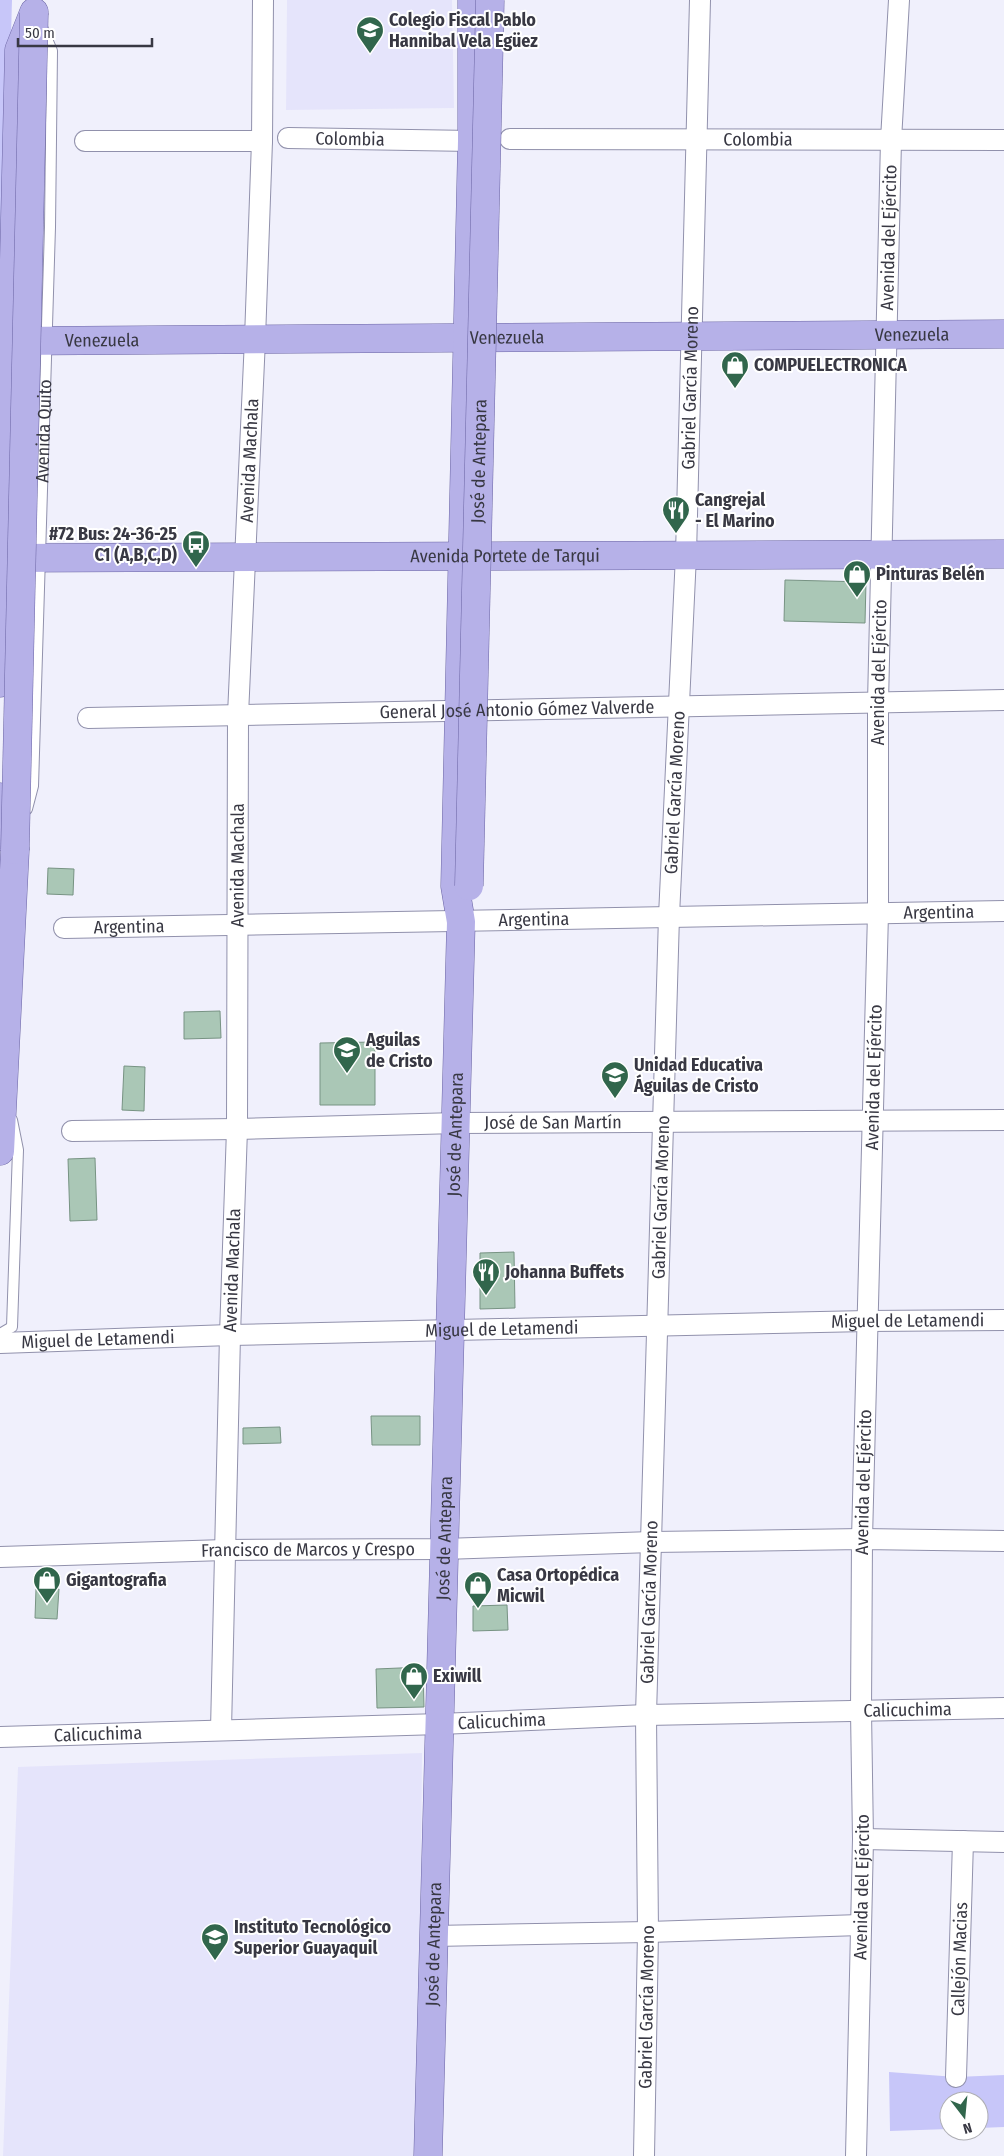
<svg xmlns="http://www.w3.org/2000/svg" width="1004" height="2156" viewBox="0 0 1004 2156" font-family="'Fira Sans Condensed',sans-serif">
  <style>
    .built { fill: #e5e4fb }
    .green { fill: #c7c6f9 }
    .building { fill: #aac7b6; stroke: #779383 }
    .lines { fill: none; stroke-linecap: round; stroke-linejoin: round }
    .lane-casing { stroke: #9191ac; stroke-width: 12 }
    .street-casing { stroke: #9191ac; stroke-width: 22 }
    .primary-casing { stroke: #6b65a4; stroke-width: 29 }
    .lane { stroke: #fff; stroke-width: 10 }
    .street { stroke: #fff; stroke-width: 20 }
    .primary { stroke: #b6b1e8; stroke-width: 28 }
    .primary-bridge-casing { stroke: #6b65a4; stroke-width: 29; stroke-linecap: butt }
    .primary-bridge { stroke: #b6b1e8; stroke-width: 28 }
    .labels { text-anchor: middle; dominant-baseline: central; stroke-width: 4; stroke-linejoin: round; paint-order: stroke }
    .poi-label { font-size: 18px; font-weight: bold; fill: #383843; stroke: #fff; text-anchor: start }
    .street-label { font-size: 18px; fill: #383843; stroke: #fff }
  </style>
  <rect width="100%" height="100%" fill="#f0f0fc"/>
  <g class="built">
    <path d="M287,0h165l2,108 -168,2z"/>
    <path d="M422,1753l-3,403h-416l15,-389z"/>
  </g>
  <g class="green">
    <path d="M0,0h12l-9,324h-3z"/>
    <path d="M889,2072l67,5 48,-2v52l-25,1v-27h-30v28l-59,2z"/>
  </g>
  <g class="building">
    <path d="M785,580l81,2 -1,41 -81,-2z"/>
    <path d="M48,868l26,1 -1,26 -26,-1z"/>
    <path d="M220,1011l1,27 -37,1v-27z"/>
    <path d="M375,1042v63h-55v-62z"/>
    <path d="M124,1066l21,1 -1,44 -22,-1z"/>
    <path d="M95,1158l2,62 -27,1 -2,-62z"/>
    <path d="M514,1252l1,56 -35,1v-56z"/>
    <path d="M371,1416h49v29h-48z"/>
    <path d="M280,1427l1,16 -38,1v-16z"/>
    <path d="M36,1589h23l-2,30 -22,-1z"/>
    <path d="M507,1605l1,25 -35,1v-25z"/>
    <path d="M423,1667l1,40 -47,1 -1,-39z"/>
  </g>
  <g class="lines">
    <g class="lane-casing">
      <g id="lane">
        <path id="s1" d="M27,809l6,-23 17,-559 2,-176 -10,-24"/>
        <path d="M0,1334l12,-7 6,-177 -6,-30"/>
      </g>
    </g>
    <g class="street-casing">
      <g id="street">
        <path id="s2" d="M288,138l184,3"/>
        <path id="s3" d="M510,139l494,1"/>
        <path d="M85,141h177"/>
        <path id="s4" d="M88,718l916,-18"/>
        <path id="s5" d="M64,928l940,-17"/>
        <path id="s6" d="M72,1131l165,-2 220,-6 547,-3"/>
        <path id="s7" d="M0,1343l230,-8 637,-14 137,-1"/>
        <path id="s8" d="M0,1557l225,-7 219,-1 208,-7 210,-3 142,2"/>
        <path id="s9" d="M221,1730l9,-395 7,-206 1,-414 17,-376 7,-198 1,-141"/>
        <path id="s10" d="M0,1737l440,-13 206,-9 358,-7"/>
        <path d="M863,1839l141,3"/>
        <path d="M434,1936l214,-4 212,-7"/>
        <path id="s11" d="M956,2077l7,-236"/>
        <path id="s12" d="M644,2156l4,-224 -2,-217 23,-799 17,-361 14,-555"/>
        <path id="s13" d="M856,2156l7,-317 -2,-128 1,-172 16,-626v-210l13,-563 8,-140"/>
      </g>
    </g>
    <g class="primary-casing">
      <g id="primary">
        <path id="s14" d="M11,341l993,-7"/>
        <path id="s15" d="M5,558l999,-4"/>
        <path d="M0,683l14,-423 5,-210 15,-38"/>
        <path d="M0,797l11,44"/>
        <path d="M0,1151l15,-301"/>
        <path id="s16" d="M428,2156l33,-1234 -6,-36 17,-745v-141"/>
      </g>
    </g>
    <use href="#lane" class="lane"/>
    <use href="#street" class="street"/>
    <use href="#primary" class="primary"/>
    <g class="primary-bridge-casing">
      <g id="primary-bridge">
        <path d="M15,850l19,-837"/>
        <path id="s17" d="M469,886l21,-886"/>
      </g>
    </g>
    <use href="#primary-bridge" class="primary-bridge"/>
  </g>
  <defs>
    <g id="school-pin" transform="scale(1.4375)"><path d="M0 17L-7.5 6A9.5 9.5 0 1 1 7.5 6Z" fill="#31664c" stroke="#fff"/><path d="M0-5L7-2L0 1L-7-2ZM-4 1L0 2.5L4 1V4Q0 6-4 4Z" fill="#fff"/></g>
    <g id="shop-pin" transform="scale(1.4375)"><path d="M0 17L-7.5 6A9.5 9.5 0 1 1 7.5 6Z" fill="#31664c" stroke="#fff"/><path d="M-5-2.5h2.3a2.7 3.5 0 0 1 5.4 0H5L5.5 6h-11ZM-1.5-2.5h3a1.5 2.3 0 0 0-3 0Z" fill="#fff"/></g>
    <g id="restaurant-pin" transform="scale(1.4375)"><path d="M0 17L-7.5 6A9.5 9.5 0 1 1 7.5 6Z" fill="#31664c" stroke="#fff"/><path d="M-5-6h1v4h1v-4h1v4h1v-4h1v5L-1.5 .5V6h-2V.5L-5-1ZM5-6V6H3V1.5H1.5Q1.5-4 5-6Z" fill="#fff"/></g>
    <g id="bus-pin" transform="scale(1.4375)"><path d="M0 17L-7.5 6A9.5 9.5 0 1 1 7.5 6Z" fill="#31664c" stroke="#fff"/><path d="M-5-6H5V4H4V6H2V4H-2V6H-4V4H-5ZM-3.5-4V0h7V-4ZM-3.5 1.2v1.5H-2V1.2ZM2 1.2v1.5H3.5V1.2Z" fill="#fff"/></g>
  </defs>
  <g fill-rule="evenodd">
    <use href="#school-pin" x="370" y="30"/>
    <use href="#shop-pin" x="735" y="365"/>
    <use href="#restaurant-pin" x="676" y="510"/>
    <use href="#bus-pin" x="196" y="544"/>
    <use href="#shop-pin" x="857" y="574"/>
    <use href="#school-pin" x="347" y="1050"/>
    <use href="#school-pin" x="615" y="1075"/>
    <use href="#restaurant-pin" x="486" y="1272"/>
    <use href="#shop-pin" x="47" y="1580"/>
    <use href="#shop-pin" x="478" y="1585"/>
    <use href="#shop-pin" x="414" y="1676"/>
    <use href="#school-pin" x="215" y="1937"/>
  </g>
  <g class="labels">
    <g class="poi-label">
      <text x="389" y="20">Colegio Fiscal Pablo<tspan x="389" dy="21">Hannibal Vela Egüez</tspan></text>
      <text x="754" y="365">COMPUELECTRONICA</text>
      <text x="695" y="500">Cangrejal<tspan x="695" dy="21">- El Marino</tspan></text>
      <text x="177" y="534" text-anchor="end">#72 Bus: 24-36-25<tspan x="177" dy="21">C1 (A,B,C,D)</tspan></text>
      <text x="876" y="574">Pinturas Belén</text>
      <text x="366" y="1040">Aguilas<tspan x="366" dy="21">de Cristo</tspan></text>
      <text x="634" y="1065">Unidad Educativa<tspan x="634" dy="21">Águilas de Cristo</tspan></text>
      <text x="505" y="1272">Johanna Buffets</text>
      <text x="497" y="1575">Casa Ortopédica<tspan x="497" dy="21">Micwil</tspan></text>
      <text x="66" y="1580">Gigantografia</text>
      <text x="433" y="1676">Exiwill</text>
      <text x="234" y="1927">Instituto Tecnológico<tspan x="234" dy="21">Superior Guayaquil</tspan></text>
    </g>
    <g class="street-label">
      <text stroke="none"><textPath href="#s2" startOffset="62">Colombia</textPath></text>
      <text stroke="none"><textPath href="#s3" startOffset="248">Colombia</textPath></text>
      <text stroke="none"><textPath href="#s13" startOffset="1919">Avenida del Ejército</textPath></text>
      <text stroke="none"><textPath href="#s14" startOffset="901">Venezuela</textPath></text>
      <text stroke="none"><textPath href="#s14" startOffset="496">Venezuela</textPath></text>
      <text stroke="none"><textPath href="#s14" startOffset="91">Venezuela</textPath></text>
      <text stroke="none"><textPath href="#s12" startOffset="1769">Gabriel García Moreno</textPath></text>
      <text stroke="none"><textPath href="#s1" startOffset="379">Avenida Quito</textPath></text>
      <text stroke="none"><textPath href="#s9" startOffset="1270">Avenida Machala</textPath></text>
      <text stroke="none"><textPath href="#s17" startOffset="425">José de Antepara</textPath></text>
      <text stroke="none"><textPath href="#s15" startOffset="500">Avenida Portete de Tarqui</textPath></text>
      <text stroke="none"><textPath href="#s13" startOffset="1484">Avenida del Ejército</textPath></text>
      <text stroke="none"><textPath href="#s4" startOffset="429">General José Antonio Gómez Valverde</textPath></text>
      <text stroke="none"><textPath href="#s12" startOffset="1364">Gabriel García Moreno</textPath></text>
      <text stroke="none"><textPath href="#s9" startOffset="865">Avenida Machala</textPath></text>
      <text stroke="none"><textPath href="#s5" startOffset="875">Argentina</textPath></text>
      <text stroke="none"><textPath href="#s5" startOffset="470">Argentina</textPath></text>
      <text stroke="none"><textPath href="#s5" startOffset="65">Argentina</textPath></text>
      <text stroke="none"><textPath href="#s13" startOffset="1079">Avenida del Ejército</textPath></text>
      <text stroke="none"><textPath href="#s6" startOffset="481">José de San Martín</textPath></text>
      <text stroke="none"><textPath href="#s16" startOffset="1022">José de Antepara</textPath></text>
      <text stroke="none"><textPath href="#s12" startOffset="959">Gabriel García Moreno</textPath></text>
      <text stroke="none"><textPath href="#s9" startOffset="460">Avenida Machala</textPath></text>
      <text stroke="none"><textPath href="#s7" startOffset="908">Miguel de Letamendi</textPath></text>
      <text stroke="none"><textPath href="#s7" startOffset="502">Miguel de Letamendi</textPath></text>
      <text stroke="none"><textPath href="#s7" startOffset="98">Miguel de Letamendi</textPath></text>
      <text stroke="none"><textPath href="#s13" startOffset="674">Avenida del Ejército</textPath></text>
      <text stroke="none"><textPath href="#s16" startOffset="618">José de Antepara</textPath></text>
      <text stroke="none"><textPath href="#s8" startOffset="308">Francisco de Marcos y Crespo</textPath></text>
      <text stroke="none"><textPath href="#s12" startOffset="554">Gabriel García Moreno</textPath></text>
      <text stroke="none"><textPath href="#s10" startOffset="908">Calicuchima</textPath></text>
      <text stroke="none"><textPath href="#s10" startOffset="502">Calicuchima</textPath></text>
      <text stroke="none"><textPath href="#s10" startOffset="98">Calicuchima</textPath></text>
      <text stroke="none"><textPath href="#s13" startOffset="269">Avenida del Ejército</textPath></text>
      <text stroke="none"><textPath href="#s16" startOffset="212">José de Antepara</textPath></text>
      <text stroke="none"><textPath href="#s11" startOffset="118">Callejón Macias</textPath></text>
      <text stroke="none"><textPath href="#s12" startOffset="149">Gabriel García Moreno</textPath></text>
    </g>
  </g>
  <g transform="translate(964 2116) rotate(164)"><circle r="24" fill="#ffffff" stroke="#afafb4"/>
  <path d="M0-4L9 19L0 12L-9 19Z" fill="#31664c"/>
  <text y="-8" font-size="14" font-weight="bold" text-anchor="middle" fill="#383843">N</text>
  </g>
  <path d="M18 38v8h134v-8" fill="none" stroke="#383843" stroke-width="2.5"/>
  <text x="25" y="38" font-size="15" fill="#383843" stroke="#ffffff" stroke-width="4" paint-order="stroke">50 m</text>
</svg>
